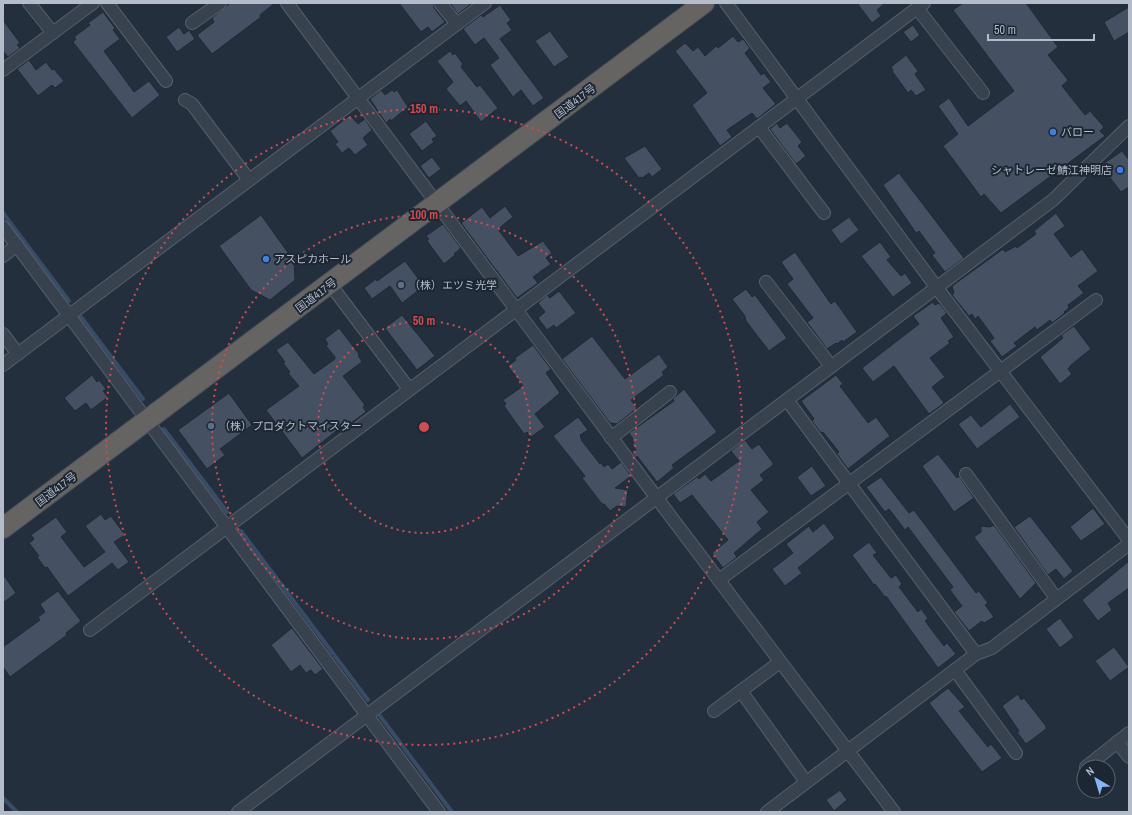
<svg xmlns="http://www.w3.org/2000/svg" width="1132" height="815" viewBox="0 0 1132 815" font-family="'Archivo Narrow','Noto Sans JP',sans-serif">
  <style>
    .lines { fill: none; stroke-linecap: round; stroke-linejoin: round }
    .stream { stroke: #394c67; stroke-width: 4 }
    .building { fill: #455162; stroke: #1f2835 }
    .minor-casing { stroke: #565f6c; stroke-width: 14 }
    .trunk-casing { stroke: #434c59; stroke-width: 22 }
    .minor { stroke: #38414e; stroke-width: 12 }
    .trunk { stroke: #656462; stroke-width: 20 }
    .ring { fill: none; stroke: #ce4d50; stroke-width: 2; stroke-dasharray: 2 4 }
    .shop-dot { fill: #3f7fe0; stroke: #1d2633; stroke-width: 1.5 }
    .service-dot { fill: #5c6f8a; stroke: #1d2633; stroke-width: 1.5 }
    .labels { text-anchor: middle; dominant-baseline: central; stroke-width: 4; stroke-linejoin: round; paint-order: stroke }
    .street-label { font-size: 11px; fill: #b4bcc9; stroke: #1d2633 }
    .poi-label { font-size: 11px; fill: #b4bcc9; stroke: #1d2633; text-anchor: start }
    .centre { fill: #ce4d50; stroke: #1d2633; stroke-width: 2 }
    .ring-label { font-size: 12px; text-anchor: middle; font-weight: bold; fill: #ce4d50; stroke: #1d2633; stroke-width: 4; stroke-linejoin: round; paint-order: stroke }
  </style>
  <rect width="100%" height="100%" fill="#242f3e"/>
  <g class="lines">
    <g class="stream">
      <path d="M3,213l66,88"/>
      <path d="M81,317l62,82"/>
      <path d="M164,429l63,83"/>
      <path d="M241,531l127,169"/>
      <path d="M380,716l72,96"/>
      <path d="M3,798l14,14"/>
    </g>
  </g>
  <g class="building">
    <path d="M230,3h45l-15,12 1,2 -49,37 -15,-19 17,-13 -2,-4z"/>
    <path d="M399,3h34l1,5 11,14 -13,10 -4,-5 -7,5z"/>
    <path d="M450,3h22l-14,11z"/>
    <path d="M857,3h28l-8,7 4,6 -9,7z"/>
    <path d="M963,3h63l32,44 -10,8 20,25 -6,6 23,29 5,-4 14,16 -4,4 5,5 -104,77 -17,-19 -3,3 -38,-51 15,-12 -20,-28 11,-8 19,28 46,-35 -61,-81z"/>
    <path d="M500,5l11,15 -4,3 5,7 -12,9 44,59 -11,8 -12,-16 -8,7 -23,-32 9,-7 -15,-20 -9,7 -12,-16 18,-14 2,2z"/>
    <path d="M1129,7v25l-15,9 -10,-19z"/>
    <path d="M103,12l12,16 -2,2 7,9 -16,12 30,41 15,-11 11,14 -28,23 -59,-76 3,-3 -2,-2 16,-12 -2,-2z"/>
    <path d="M3,20l17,23 -3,2 3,3 -12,9 -5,-6z"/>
    <path d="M913,25l7,10 -9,7 -8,-10z"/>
    <path d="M179,27l5,7 5,-4 6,9 -18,13 -11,-15z"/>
    <path d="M550,31l19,26 -15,10 -19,-26z"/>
    <path d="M733,36l5,6 5,-3 7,9 -5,5 16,22 3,-2 7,9 -8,6 13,16 -19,15 -5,-6 -25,17 5,7 -12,9 -28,-41 15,-12 -32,-42 10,-8 8,8 5,-4 7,9 11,-10 2,2z"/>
    <path d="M450,51l3,4 2,-2 8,11 -2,3 16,20 3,-2 18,23 -17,14 -15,-21 -6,5 -14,-17 7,-7 -16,-21z"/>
    <path d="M906,55l12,16 -3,3 11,16 -10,6 -5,-6 -3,3 -16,-22 1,-1 -2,-3z"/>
    <path d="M29,60l7,10 10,-8 6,8 2,-1 10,12 -9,7 -3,-3 -14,11 -21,-27z"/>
    <path d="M381,90l4,5 7,-5 2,2 3,-2 11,17 -17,14 -1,-2 -4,4 -16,-24z"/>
    <path d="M350,115l8,9 7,-5 7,11 -9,8 5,7 -13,10 -6,-7 -7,5 -7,-9 3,-2 -8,-11z"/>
    <path d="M426,121l11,15 -5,3 2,3 -12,9 -13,-17z"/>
    <path d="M777,123l3,5 7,-5 15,19 -4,4 8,10 -10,8 -26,-35z"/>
    <path d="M645,146l17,23 -10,8 -3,-4 -7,5 -1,-1 -2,1 -15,-20z"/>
    <path d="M1122,151l7,9v27l-8,5 -13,-17 -4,3 -8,-9z"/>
    <path d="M432,157l9,12 -12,9 -9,-12z"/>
    <path d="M899,173l65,85 -19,14 -13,-17 3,-2 -16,-22 -3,2 -33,-48z"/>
    <path d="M505,206l8,11 -15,12 20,27 25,-15 9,12 -6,5 5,6 -18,13 5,6 -21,15 -56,-75 21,-16 8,11z"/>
    <path d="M1056,213l9,13 -11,8 17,23 11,-8 16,22 -20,15 6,7 -16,12 1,3 -5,4 1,1 -13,10 -2,-3 -13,10 -2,-3 -21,16 3,3 -15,11 -12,-16 4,-3 -16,-22 -3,3 -3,-5 -3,2 -17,-21 2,-2 -2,-7 51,-37 2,3 11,-6 1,2 19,-14 -2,-3z"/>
    <path d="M261,215l33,46 1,19 -25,20 -19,-10 -32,-44z"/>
    <path d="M849,217l10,13 -18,14 -10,-14z"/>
    <path d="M443,224l18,24 -7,6 1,1 -11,9 -17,-23 2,-2 -3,-3z"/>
    <path d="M880,242l11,15 -4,3 14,16 4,-3 7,10 -19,14 -32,-41z"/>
    <path d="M795,252l36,52 4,-3 22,31 -14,10 -1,-2 -5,4 -1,-1 -9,6 -20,-27 6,-4 -26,-34 6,-5 -12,-17z"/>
    <path d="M405,261l19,25 -22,17 -12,-17 -18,13 -8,-11 12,-9 1,2z"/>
    <path d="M746,289l6,8 3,-2 32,43 -18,13 -23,-30 -1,-5 -13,-17z"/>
    <path d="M559,291l17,22 -20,15 -2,-3 -7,5 -9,-12 7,-6 -7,-9 9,-8 3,3z"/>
    <path d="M933,302l2,3 4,-2 8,10 -6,5 13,19 -6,4 2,2 -20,15 15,19 -13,10 12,16 -15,11 -35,-48 -21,16 -11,-14 57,-44 -6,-8z"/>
    <path d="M402,315l33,41 -18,14 -32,-42z"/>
    <path d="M1074,326l17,23 -20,16 -3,4 4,5 -12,10 -20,-27 23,-19 -2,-3z"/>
    <path d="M339,328l20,26 -1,1 4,7 -19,14 22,29 -2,2 3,5 -15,11 -2,-2 -47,37 -36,-48 33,-24 -11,-13 2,-1 -7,-9 2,-1 -9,-12 12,-8 26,32 21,-15v-2l-9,-11 2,-2 -3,-5z"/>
    <path d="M592,336l33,43 34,-25 9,13 -6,5 2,3 -33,25 6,8 -20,16 -7,-1 -48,-64z"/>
    <path d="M533,345l18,24 -5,4 14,20 -25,21 10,13 -14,10 -4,-5 -3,2 -20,-28 2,-2 -3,-4 20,-14 -15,-20 8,-6 -1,-2z"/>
    <path d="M92,375l5,7 2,-2 7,9 -3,2 5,6 -17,13 -5,-7 -11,8 -11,-13z"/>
    <path d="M836,375l7,9 -3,2 28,37 8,-6 14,19 -42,33 -11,-15 2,-2 -16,-20 -2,1 -9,-12 2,-2 -13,-18z"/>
    <path d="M684,389l33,43 -45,33 2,3 -17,14 -20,-26 -1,2 -4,-5 4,-3 -4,-6 2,-1 -2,-3 1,-1 -4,-6 45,-32 -1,-2z"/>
    <path d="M229,393l23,32 -32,24 5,6 -18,14 -29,-39z"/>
    <path d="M1010,404l10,13 -43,32 -19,-25 13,-9 10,12z"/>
    <path d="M578,417l10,13 -8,5 2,6 18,23 1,-1 3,4 4,-3 4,5 9,-7 10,14 -16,12 13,2 -2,17 -9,-1 -7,5 -6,-7h-2l-20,-26 3,-2 -32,-40z"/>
    <path d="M745,440l7,9 7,-5 14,19v2l-13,10 4,5 -13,10 18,22 -12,10 5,7 -28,24 3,4 -14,11 -11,-15 16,-13 -36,-45 -12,8 -7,-9 24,-17 2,2 6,-5 6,7 28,-20 -8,-10z"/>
    <path d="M938,454l19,24 2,-2 15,22 -20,14 -32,-46z"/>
    <path d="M812,466l14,20 -15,10 -14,-19z"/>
    <path d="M881,477l28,36 5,-3 62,83 3,-2 9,12 -3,2 9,12 -10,6 -2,-2 -13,10 -15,-19 8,-6 -12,-16 3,-3 -45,-60 -3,3 -16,-21 -4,3 -19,-25z"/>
    <path d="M1093,508l12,16 -24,17 -11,-14z"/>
    <path d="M101,514l4,6 6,-4 14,19 -11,7 15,20 -11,8 -6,-7 -44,33 -21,-29 -2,1 -8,-11 2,-1 -10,-13 5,-4 -3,-4 25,-18 11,15 -6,5 23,30 21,-15 -20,-26z"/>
    <path d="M1030,516l43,55 -9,8 -8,-10 -8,6 -34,-48z"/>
    <path d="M824,523l11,15 -37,30 4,5 -17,13 -13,-17 21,-16 -7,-9 23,-18 4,6z"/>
    <path d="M994,525l42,58 -16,16 -46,-62 7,-5v-6l9,1z"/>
    <path d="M869,542l8,11 -4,2 18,23 5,-3 6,9 -3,3 19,25 3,-3 7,9 -3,3 19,25 3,-3 9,11 -18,14 -52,-72 -1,1 -10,-13 -1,1 -22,-30z"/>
    <path d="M1129,561v27l-21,15 4,7 -14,11 -16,-21z"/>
    <path d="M3,574l13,19 -13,10z"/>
    <path d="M58,591l23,30 -15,12 1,2 -57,42 -7,-10v-20l37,-27 -2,-3 7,-5 -5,-8z"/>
    <path d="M1060,618l14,19 -14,11 -14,-19z"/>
    <path d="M292,628l31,41 -8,6 -4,-5 -5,3 -6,-8 -9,7 -20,-27z"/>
    <path d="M1114,647l15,20 -19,14 -15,-20z"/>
    <path d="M948,688l17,19 -6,4 29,36 3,-3 11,14 -20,14 -53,-69z"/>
    <path d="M1018,694l3,6 3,-2 22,28v3l-20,15 -9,-12 2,-1 -17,-25z"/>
    <path d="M840,790l7,10 -13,11 -8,-11z"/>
  </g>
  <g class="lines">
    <g class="minor-casing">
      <g id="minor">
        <path d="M29,3l24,30"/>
        <path d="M107,3l59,78"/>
        <path d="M287,3l369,494 238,315"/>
        <path d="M440,3l17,21"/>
        <path d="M726,3l211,285 192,252"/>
        <path d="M917,8l66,85"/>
        <path d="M192,23l28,-20"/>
        <path d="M3,70l90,-67"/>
        <path d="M185,100l7,4 57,76"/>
        <path d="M759,127l65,86"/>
        <path d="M3,227l436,585"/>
        <path d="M3,256l14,-11"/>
        <path d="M766,282l65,84"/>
        <path d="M330,284l79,105"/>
        <path d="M3,334l15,20"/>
        <path d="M3,365l482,-362"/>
        <path d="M787,400l189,254"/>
        <path d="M611,438l59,-46"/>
        <path d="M966,474l90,124"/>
        <path d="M719,580l377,-280"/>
        <path d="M90,630l834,-627"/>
        <path d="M955,670l61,83"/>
        <path d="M741,691l65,91"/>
        <path d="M714,711l66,-49"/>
        <path d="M1117,742l12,15"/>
        <path d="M1086,767l43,-34"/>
        <path d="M238,812l815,-612 76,-74"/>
        <path d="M767,812l209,-158 16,-6 137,-104"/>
      </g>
    </g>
    <g class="trunk-casing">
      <path id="trunk" d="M3,528l701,-525"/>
    </g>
    <use href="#minor" class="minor"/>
    <use href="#trunk" class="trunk"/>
  </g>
  <g class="ring">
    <circle cx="424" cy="427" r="106"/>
    <circle cx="424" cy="427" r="212"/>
    <circle cx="424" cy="427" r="318"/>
  </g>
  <g class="shop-dot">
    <circle cx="1053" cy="132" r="4"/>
    <circle cx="1120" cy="170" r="4"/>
    <circle cx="266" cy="259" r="4"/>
  </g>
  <g class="service-dot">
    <circle cx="401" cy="285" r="4"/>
    <circle cx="211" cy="426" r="4"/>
  </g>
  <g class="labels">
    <g class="street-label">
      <text transform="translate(575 101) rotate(-37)">国道417号</text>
      <text transform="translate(316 295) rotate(-37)">国道417号</text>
      <text transform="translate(56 489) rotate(-37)">国道417号</text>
    </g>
    <g class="poi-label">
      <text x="1061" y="132">バロー</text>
      <text x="1112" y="170" text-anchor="end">シャトレーゼ鯖江神明店</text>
      <text x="274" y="259">アスピカホール</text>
      <text x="409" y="285">（株）エツミ光学</text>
      <text x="219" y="426">（株）プロダクトマイスター</text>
    </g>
  </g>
  <circle cx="424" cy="427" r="6" class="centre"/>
  <g class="ring-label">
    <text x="424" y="113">150 m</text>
    <text x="424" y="219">100 m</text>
    <text x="424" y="325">50 m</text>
  </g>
  <rect width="1132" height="815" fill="none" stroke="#b4bcc9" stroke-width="8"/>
  <g transform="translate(1096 779) rotate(322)"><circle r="19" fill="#1d2633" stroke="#59626f"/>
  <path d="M0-3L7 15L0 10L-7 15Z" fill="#8ab4f8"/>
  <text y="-6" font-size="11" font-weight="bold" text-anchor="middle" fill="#b4bcc9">N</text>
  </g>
  <path d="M988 34v6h106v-6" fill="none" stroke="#b4bcc9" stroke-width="2"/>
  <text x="994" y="34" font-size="12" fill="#b4bcc9" stroke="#1d2633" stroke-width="3" paint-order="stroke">50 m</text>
</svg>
